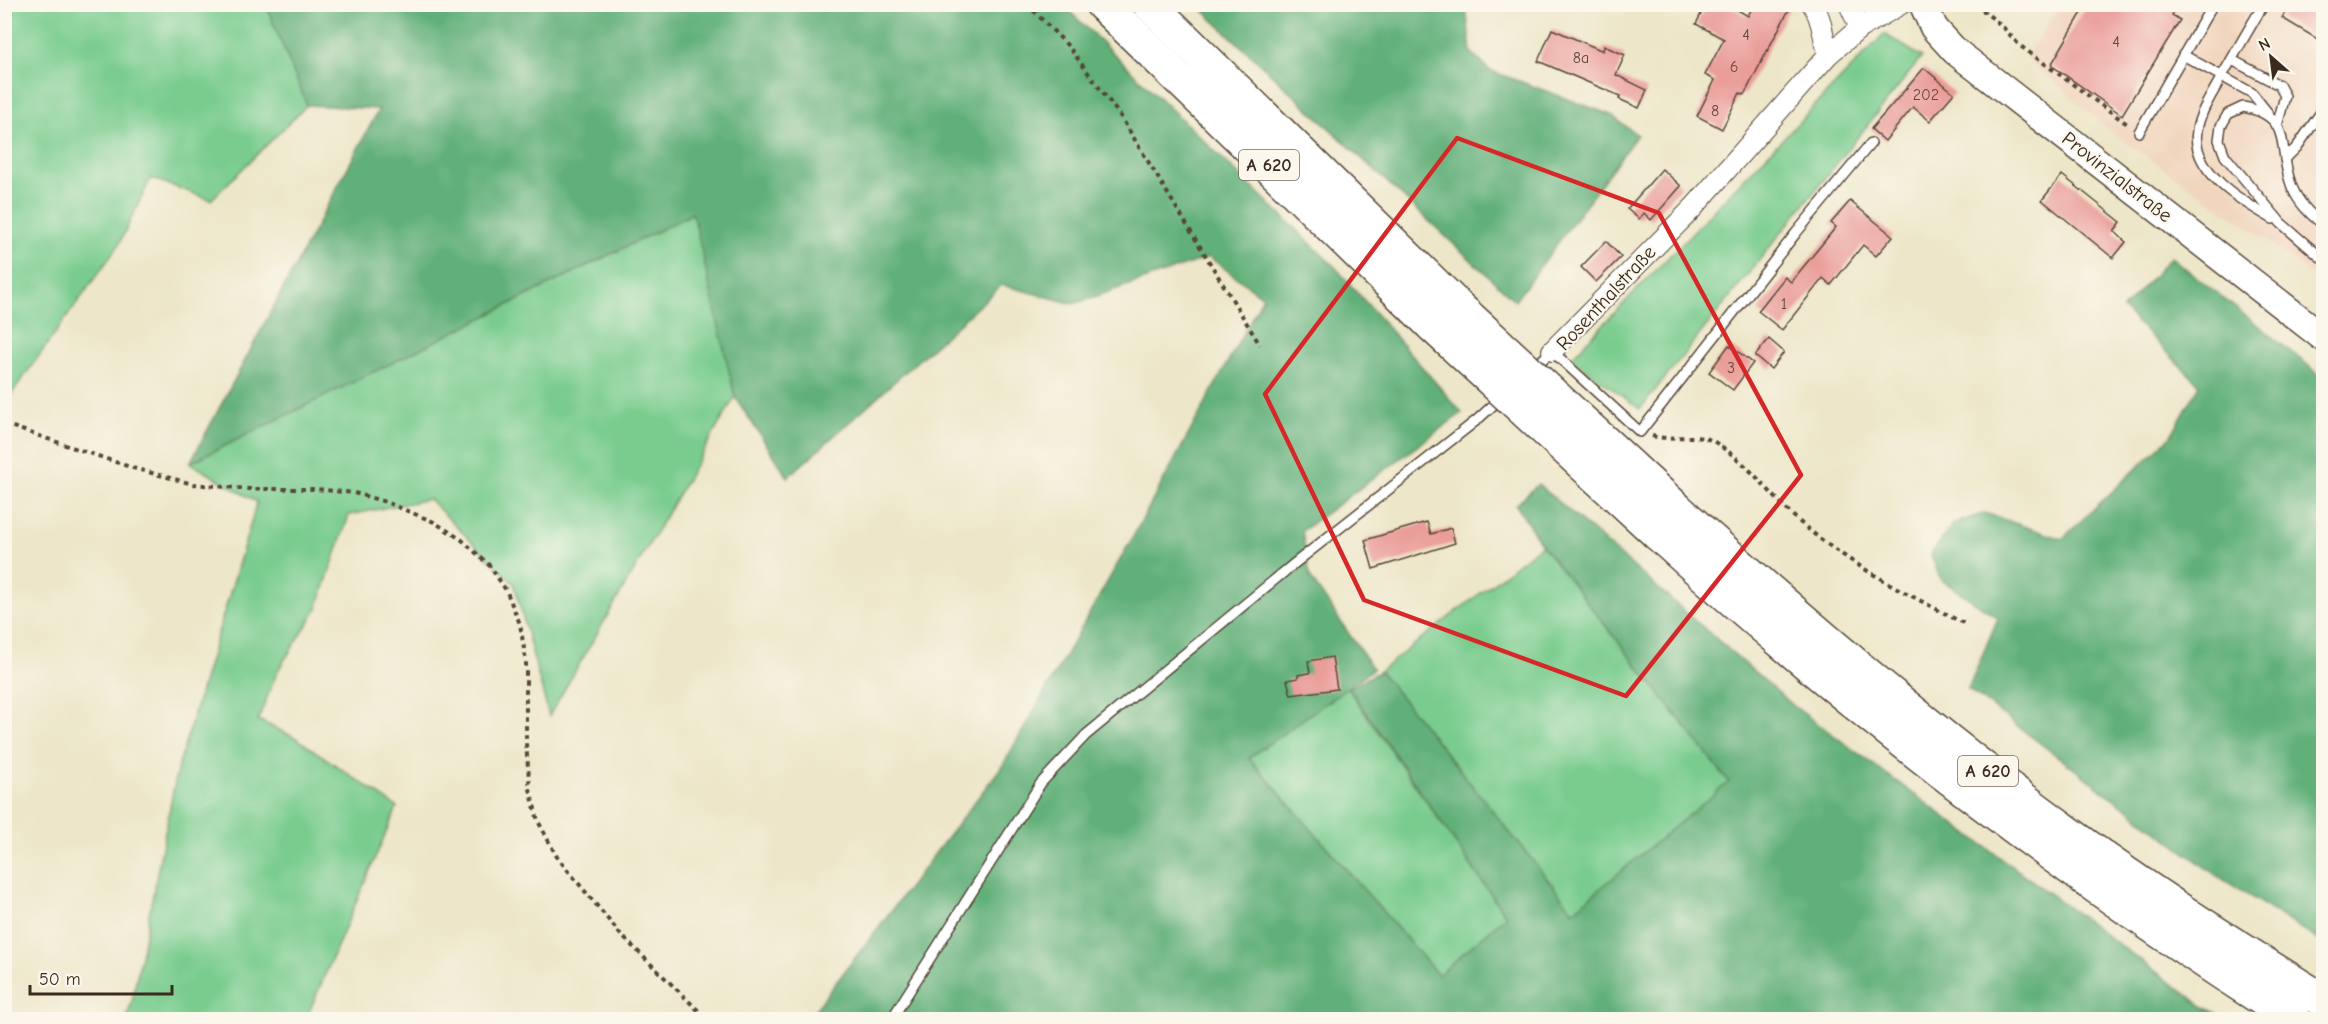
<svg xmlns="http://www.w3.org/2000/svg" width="2328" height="1024" viewBox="0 0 2328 1024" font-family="'Comic Neue',sans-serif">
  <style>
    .built { fill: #f1d5bd }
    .green { fill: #79cc8e; stroke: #5a7b56; stroke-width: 1.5 }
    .forest { fill: #62b079; stroke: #4e6d4c; stroke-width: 1.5 }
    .building { fill: #ea9d99 }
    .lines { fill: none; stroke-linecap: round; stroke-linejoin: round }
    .lane-casing { stroke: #564638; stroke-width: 12 }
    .street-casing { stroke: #564638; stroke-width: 22 }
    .secondary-casing { stroke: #564638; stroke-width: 30 }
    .highway-casing { stroke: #564638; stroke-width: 36 }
    .path { stroke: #564638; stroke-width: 4; stroke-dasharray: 4.5 4.5; stroke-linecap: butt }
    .lane { stroke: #fff; stroke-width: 9 }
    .street { stroke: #fff; stroke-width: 20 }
    .secondary { stroke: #fff; stroke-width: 27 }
    .highway { stroke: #fff; stroke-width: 33 }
    .highway-bridge-casing { stroke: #564638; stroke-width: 36; stroke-linecap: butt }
    .highway-bridge { stroke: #fff; stroke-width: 33 }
    .marked { fill: none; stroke: #d62828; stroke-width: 4.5; stroke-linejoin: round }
    .labels { text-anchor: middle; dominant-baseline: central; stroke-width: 4.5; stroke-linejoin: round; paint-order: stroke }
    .number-label { font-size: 16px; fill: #67473d }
    .shield { fill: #fbf7ec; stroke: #75685c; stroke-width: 1.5 }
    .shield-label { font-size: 18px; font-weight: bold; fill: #3b2a1e }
    .street-label { font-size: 20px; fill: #3b2a1e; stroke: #fbf7ec }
  </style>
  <rect width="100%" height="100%" fill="#fbf7ec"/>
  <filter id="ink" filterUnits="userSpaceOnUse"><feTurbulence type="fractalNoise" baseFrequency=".0167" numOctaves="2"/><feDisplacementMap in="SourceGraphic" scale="12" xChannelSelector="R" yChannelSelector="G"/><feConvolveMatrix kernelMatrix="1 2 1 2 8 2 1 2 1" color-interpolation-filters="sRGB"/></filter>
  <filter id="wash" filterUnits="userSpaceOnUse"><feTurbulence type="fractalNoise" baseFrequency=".008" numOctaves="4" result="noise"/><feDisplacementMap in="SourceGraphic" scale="24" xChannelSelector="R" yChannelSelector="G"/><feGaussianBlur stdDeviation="1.35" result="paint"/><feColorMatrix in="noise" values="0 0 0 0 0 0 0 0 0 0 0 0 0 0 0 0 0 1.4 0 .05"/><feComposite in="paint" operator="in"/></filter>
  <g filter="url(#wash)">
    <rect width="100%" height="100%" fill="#ede6c8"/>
    <path class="built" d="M2060,5h263v279l-58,-45 -151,-105 -88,-77z"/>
    <g class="green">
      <path d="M5,5h261l41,100 -96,95 -60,-22 -33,68 -113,157z"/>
      <path d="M1884,34l38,23 -282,352 -69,-51z"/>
      <path d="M694,213l41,184 -186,319 -35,-132 -85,-85 -80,16 -33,96 -38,59 -20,50 38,18 101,69 -91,212 -180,1 6,-18 45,-231 80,-269 -67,-39z"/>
      <path d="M1542,545l187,237 -156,129 -193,-240z"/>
      <path d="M1347,687l159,229 -67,60 -190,-218z"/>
    </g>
    <g class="forest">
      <path d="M266,5h797l273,263 126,145 -160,118 8,46 63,92 -124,89 189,217 68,-59 -157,-228 31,-17 193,240 156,-129 -187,-237 -26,-40 22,-21 257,223 408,299 23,13h-1418l195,-254 131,-230 129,-238 -54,-40 -135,47 -72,-19 -214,192 -53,-80 -42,-184 -503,250 189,-354 -72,-4z"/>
      <path d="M1197,5h269l5,47 18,18 122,45 26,20 -122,166z"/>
      <path d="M2171,257l152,120v566l-113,-72 -242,-182 30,-71 -58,-39 -9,-25 22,-30 32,-11 77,26 108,-102 30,-52 -77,-76z"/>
    </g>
    <g id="blocks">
      <g class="building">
        <path d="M1706,4h21l21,12 6,-12h38l-48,91 -4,-2 -18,36 -25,-13 18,-36 -10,-5 19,-36 -28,-15z"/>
        <path d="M2087,4h91l-6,11 8,5 -58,95 -71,-50z"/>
        <path d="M2290,4h34v39l-42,-25z"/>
        <path d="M1552,29l51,22 1,-5 21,9 -9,20 31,15 -8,18 -20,-9 1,-3 -82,-35z"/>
        <path d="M1924,68l30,25 -24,28 -17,-14 -28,34 -14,-12z"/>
        <path d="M1662,169l19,17 -30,34 -7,-7 -5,6 -12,-10z"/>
        <path d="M2062,175l59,47 -7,9 12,11 -13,16 -71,-58z"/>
        <path d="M1850,201l43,35 -17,20 -13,-11 -32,40 -8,-7 -41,52 -24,-19 27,-34 6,5 45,-55 -5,-4z"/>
        <path d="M1606,241l15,16 -25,25 -15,-15z"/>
        <path d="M1769,339l15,13 -13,17 -16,-13z"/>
        <path d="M1729,345l24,18 -20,27 -24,-18z"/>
        <path d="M1427,522l4,12 20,-6 4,15 -82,26 -8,-29z"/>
        <path d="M1332,657l5,32 -46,6 -4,-15 11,-2v-3l12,-2 -2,-12z"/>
      </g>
    </g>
  </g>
  <g filter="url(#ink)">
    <use href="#blocks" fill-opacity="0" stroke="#564638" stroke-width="1.5"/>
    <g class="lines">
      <g class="lane-casing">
        <g id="lane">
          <path d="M2264,4c-15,24 -28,48 -42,72 -9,17 -22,35 -25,54 -7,42 46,72 76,89"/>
          <path d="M2183,55l69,38 15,19"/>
          <path d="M2232,60l47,25 6,11 -8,30"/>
          <path d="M2139,132l74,-128"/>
          <path d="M2285,159l12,-12 27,-39"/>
          <path d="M2324,225c-15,-11 -29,-26 -34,-44 -12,-36 2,-66 -47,-74l-15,7 -7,12 -2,14 6,16 56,67 43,37"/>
          <path d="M1532,369l20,-18 88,81 156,-199 75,-90"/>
          <path d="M891,1020l150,-237 45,-48 209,-172 182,-143 25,-23"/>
        </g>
      </g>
      <g class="street-casing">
        <g id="street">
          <path d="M1812,4c11,14 10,34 17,50"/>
          <path d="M1849,4l11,24"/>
          <path d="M1552,351l141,-143 136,-154 31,-26 41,-24"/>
        </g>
      </g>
      <g class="secondary-casing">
        <path id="secondary" d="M1923,4l11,24 21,23 369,287"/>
      </g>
      <g class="highway-casing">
        <g id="highway">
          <path d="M1102,4l332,323"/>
          <path d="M1149,4l307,301"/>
          <path d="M1677,509c124,112 251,220 385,319 84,62 173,118 262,173"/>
          <path d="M1657,533c199,180 411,344 638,487"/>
        </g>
      </g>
      <g class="path">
        <path d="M1027,4l42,43 52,70 139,228"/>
        <path d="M1975,4l27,22 17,19 111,81"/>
        <path d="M4,424l129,44 60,16 56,5h66l39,4 32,9 48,20 28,18 27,25 17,25 14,34 6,37v83l4,45 8,32 19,36 63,77 88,86"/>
        <path d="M1652,436c19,5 39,-3 59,4 5,2 10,7 15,10 31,22 52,55 82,79 47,39 105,68 159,96"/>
      </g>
      <use href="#lane" class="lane"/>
      <use href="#street" class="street"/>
      <use href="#secondary" class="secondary"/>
      <use href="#highway" class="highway"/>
      <g class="highway-bridge-casing">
        <g id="highway-bridge">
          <path d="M1456,305l221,204"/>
          <path d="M1434,327l223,206"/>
        </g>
      </g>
      <use href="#highway-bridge" class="highway-bridge"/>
    </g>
  </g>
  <path class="marked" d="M1457,138l202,75 142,262 -175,221 -262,-96 -99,-206z"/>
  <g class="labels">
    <g class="number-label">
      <text x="1746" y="35">4</text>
      <text x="2116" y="42">4</text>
      <text x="1581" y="58">8a</text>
      <text x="1734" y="67">6</text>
      <text x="1926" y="95">202</text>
      <text x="1715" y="111">8</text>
      <text x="1784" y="304">1</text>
      <text x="1731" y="368">3</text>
    </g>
    <g class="shield">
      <rect x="1239" y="150" width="60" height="30" rx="4.5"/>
      <rect x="1958" y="756" width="60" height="30" rx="4.5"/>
    </g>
    <g class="shield-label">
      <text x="1269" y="165">A 620</text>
      <text x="1988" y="771">A 620</text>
    </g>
    <g class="street-label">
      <text transform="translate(2117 177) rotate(38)">Provinzialstraße</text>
      <text transform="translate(1606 298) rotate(-47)">Rosenthalstraße</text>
    </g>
  </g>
  <rect width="2328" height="1024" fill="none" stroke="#fbf7ec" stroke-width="24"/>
  <g transform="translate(2271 57) rotate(332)" stroke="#fbf7ec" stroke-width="4.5" paint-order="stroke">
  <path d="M0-4.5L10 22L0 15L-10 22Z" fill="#3b2a1e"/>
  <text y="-9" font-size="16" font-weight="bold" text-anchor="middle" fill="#3b2a1e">N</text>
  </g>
  <path d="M30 985v9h142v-9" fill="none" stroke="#3b2a1e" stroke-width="3"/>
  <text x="39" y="985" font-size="18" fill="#3b2a1e" stroke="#fbf7ec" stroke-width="4.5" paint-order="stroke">50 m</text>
</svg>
